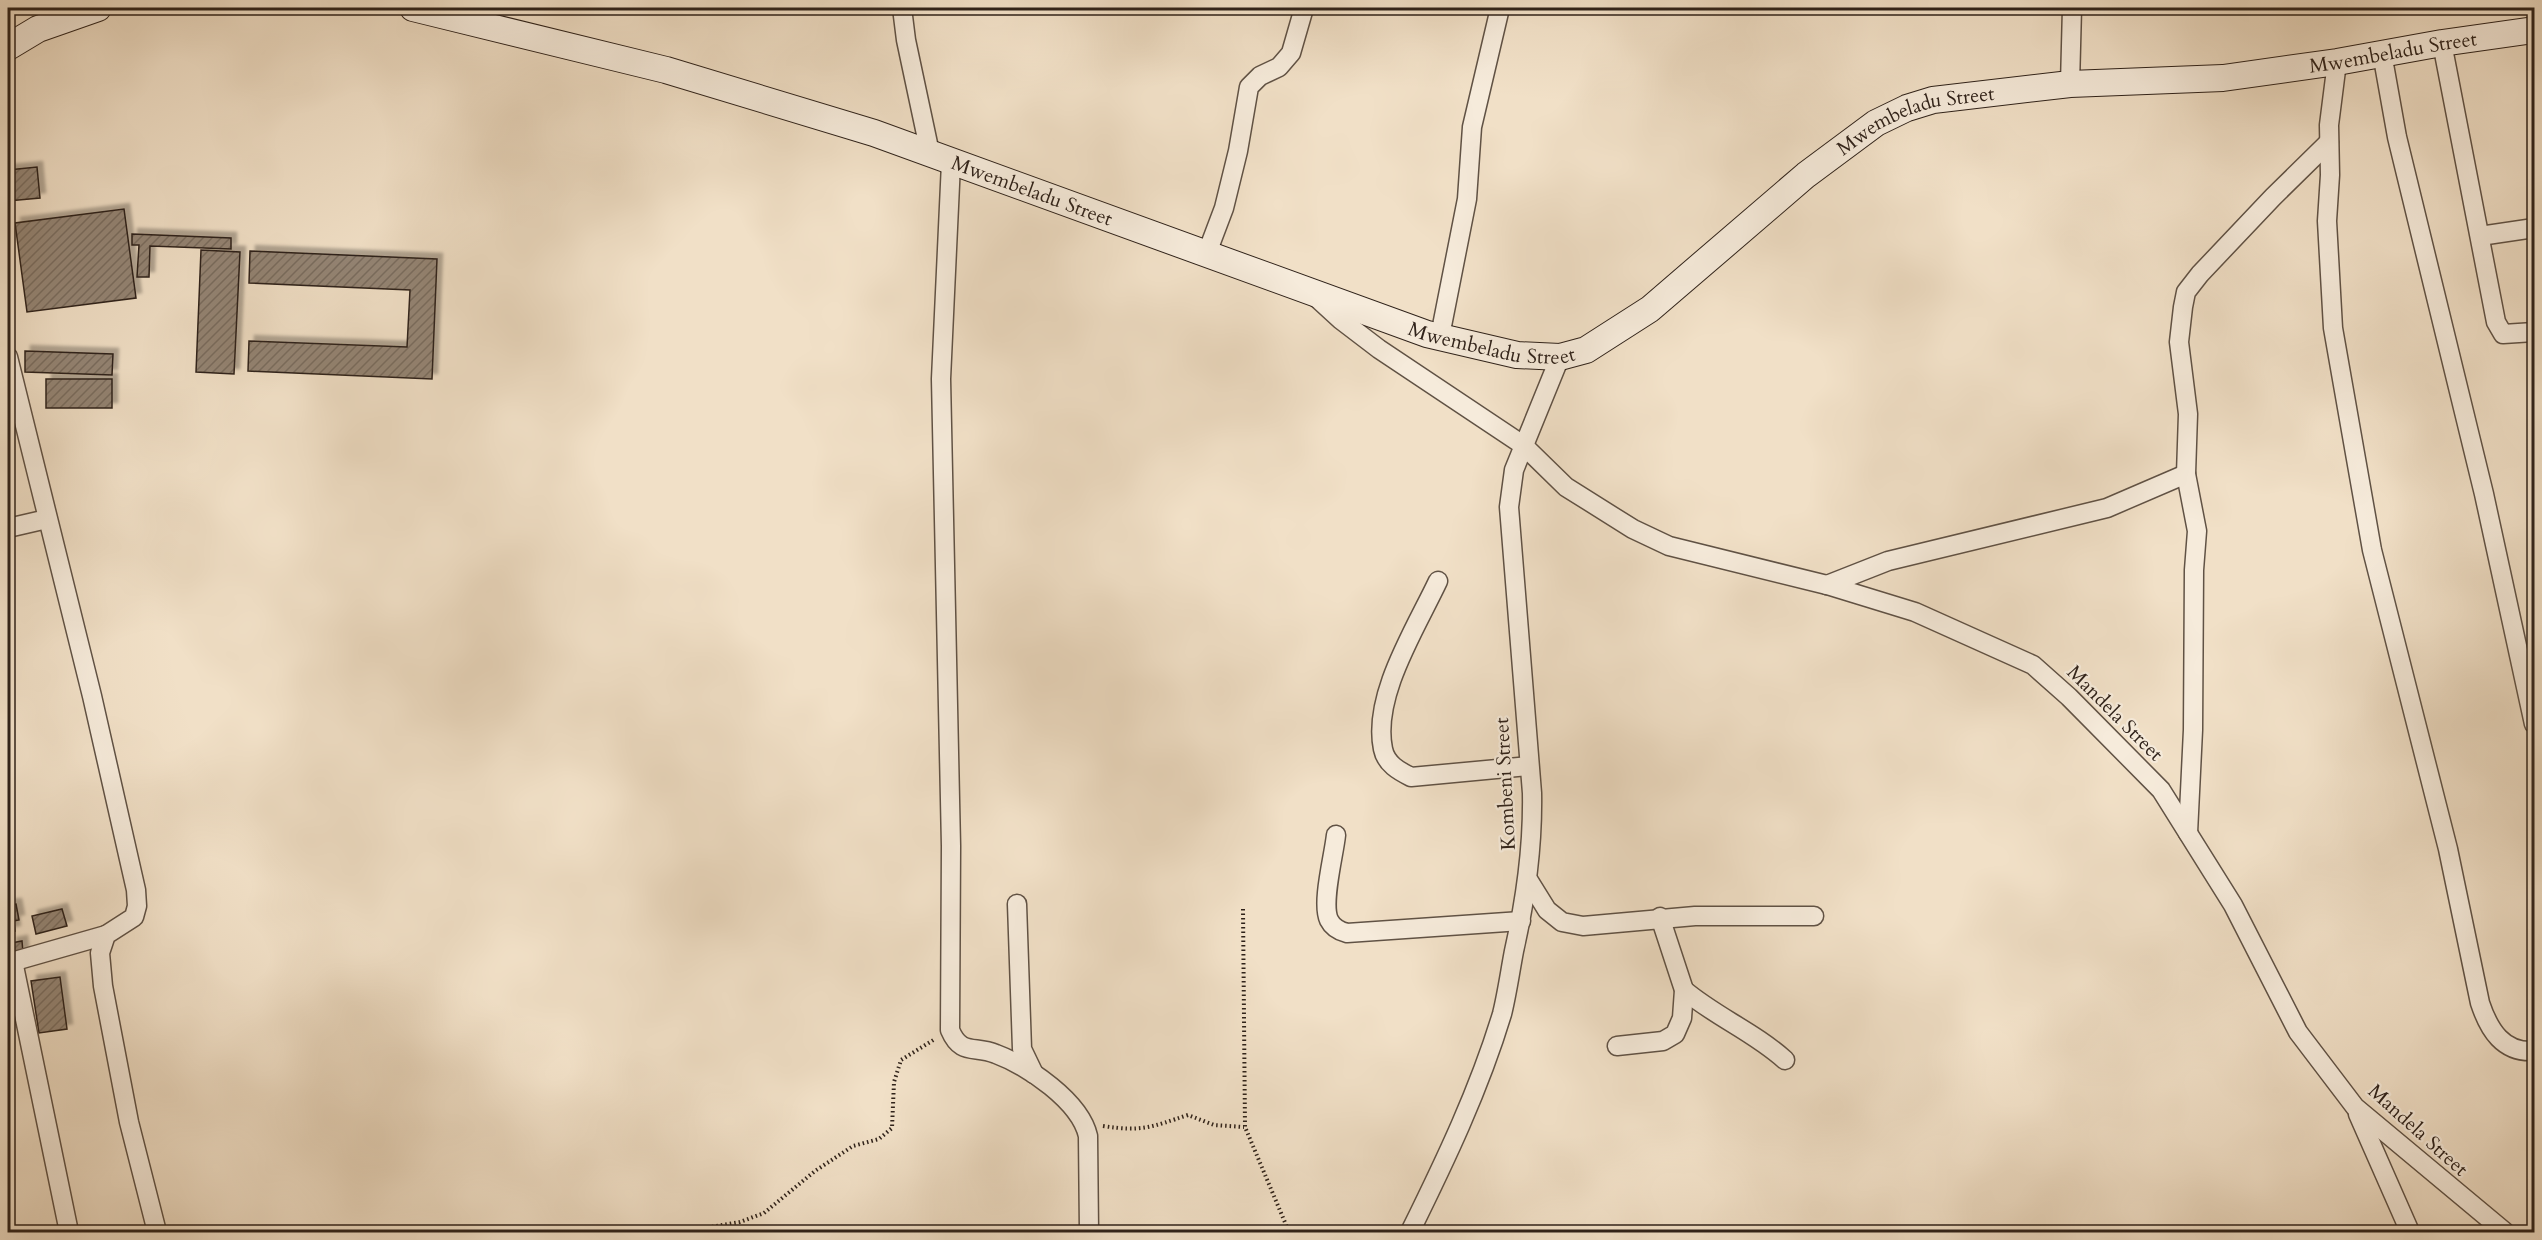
<svg xmlns="http://www.w3.org/2000/svg" width="2542" height="1240" viewBox="0 0 2542 1240" font-family="Cardo,serif">
  <style>
    .building { fill: url(#building-hatch); stroke: #2f221a; stroke-width: 1.5; filter: url(#shadow) }
    .lines { fill: none; stroke-linecap: round; stroke-linejoin: round }
    .street-casing { stroke: #605245; stroke-width: 21 }
    .secondary-casing { stroke: #2f221a; stroke-width: 28 }
    .path { stroke: #2f221a; stroke-width: 4; stroke-dasharray: 1.5 3; stroke-linecap: butt }
    .street { stroke: #f6ebdb; stroke-width: 18 }
    .secondary { stroke: #f6ebdb; stroke-width: 26 }
    .labels { text-anchor: middle; dominant-baseline: central; stroke-width: 4.5; stroke-linejoin: round; paint-order: stroke }
    .street-label { font-size: 20px; fill: #2f221a; stroke: #f6ebdb }
  </style>
  <defs>
    <pattern id="building-hatch" width="6" height="6" patternUnits="userSpaceOnUse" patternTransform="scale(1.5)"><rect width="6" height="6" fill="#948574"/><path d="M-1 1l2-2M0 6l6-6M5 7l2-2" fill="none" stroke="#796c5e"/></pattern>
    <filter id="shadow"><feDropShadow dx="5.5" dy="-5.5" stdDeviation="1.5" flood-color="#0004"/></filter>
  </defs>
  <rect width="100%" height="100%" fill="#f1e0c7"/>
  <filter id="stains"><feTurbulence type="fractalNoise" baseFrequency=".00333" numOctaves="4"/><feColorMatrix values="0 0 0 0 .2 0 0 0 0 .09 0 0 0 0 .02 0 0 0 .5 -.17"/></filter>
  <radialGradient id="worn" r=".72"><stop offset=".6" stop-color="#630" stop-opacity="0"/><stop offset="1" stop-color="#630" stop-opacity=".3"/></radialGradient>
  <g class="building">
    <path d="M37,167l3,31 -32,3v-31z"/>
    <path d="M124,209l12,89 -109,14 -12,-89z"/>
    <path d="M132,234l99,4v11l-81,-3 -1,31h-12l2,-32h-7z"/>
    <path d="M201,250l39,2 -6,122 -38,-2z"/>
    <path d="M250,251l187,8 -5,120 -184,-8 1,-30 158,6 3,-57 -161,-7z"/>
    <path d="M25,351l88,3 -1,21 -87,-3z"/>
    <rect x="46" y="379" width="66" height="29"/>
    <path d="M16,904l3,16 -11,2v-17z"/>
    <path d="M62,909l5,17 -31,8 -4,-18z"/>
    <path d="M14,922l1,9 -7,1v-9z"/>
    <path d="M22,941l1,12 -10,1 -2,-11z"/>
    <path d="M60,977l7,52 -28,4 -8,-52z"/>
  </g>
  <g class="lines">
    <g class="street-casing">
      <g id="street">
        <path d="M902,8l4,32 24,113"/>
        <path d="M2442,43l54,279 7,12 31,-2"/>
        <path d="M2382,53l15,84 87,357 50,230"/>
        <path d="M2337,62l-8,63 1,50 -3,46 6,107 39,222 76,299 32,154c9,27 23,50 54,48"/>
        <path d="M2070,84l2,-76"/>
        <path d="M951,163l-10,216 10,467 -1,184c11,26 24,15 46,24 32,12 84,47 92,82l1,96"/>
        <path d="M2480,236l54,-8"/>
        <path d="M1207,253l17,-45 14,-57 11,-64 11,-11 19,-9 12,-14 13,-45"/>
        <path d="M1317,298l24,22 38,29 144,96 43,42 67,42 36,17 158,39 88,27 118,53 36,32 92,93 72,115 65,127 57,75 150,125"/>
        <path d="M1440,336l27,-137 5,-72 28,-119"/>
        <path d="M8,357l84,339 44,194 1,16 -3,11 -28,18 -6,18 3,33 26,136 28,110"/>
        <path d="M8,528l39,-9"/>
        <path d="M1438,581c-22,47 -66,115 -55,168 3,15 16,22 28,28l118,-11"/>
        <path d="M1827,585l61,-24 219,-53 79,-34"/>
        <path d="M2188,833l5,-103 1,-160 3,-39 -11,-57 2,-60 -9,-72 4,-35 3,-15 14,-18 73,-77 56,-55"/>
        <path d="M1336,835c-2,20 -15,68 -7,85 4,8 10,11 18,13l174,-12"/>
        <path d="M1529,881l18,29 15,12 21,4 112,-10h119"/>
        <path d="M1017,904l5,145 12,25"/>
        <path d="M13,961l56,271"/>
        <path d="M8,963l98,-28"/>
        <path d="M1684,990c32,27 70,42 101,70"/>
        <path d="M1617,1046l46,-5 12,-7 7,-16 2,-28 -24,-73"/>
        <path d="M2358,1114l52,118"/>
        <path d="M1410,1232c35,-71 69,-142 92,-218 5,-20 8,-42 12,-63 12,-53 19,-103 18,-158l-23,-286 5,-37 46,-113"/>
      </g>
    </g>
    <g class="secondary-casing">
      <g id="secondary">
        <path id="s1" d="M413,8l253,62 208,63 553,201 90,21 43,2 26,-7 64,-41 156,-134 70,-52 31,-15 26,-8 137,-16 153,-6 114,-16 105,-19 92,-13"/>
        <path d="M8,47l30,-18 60,-21"/>
      </g>
    </g>
    <g class="path">
      <path d="M1243,909l2,218 44,105"/>
      <path d="M1103,1126c40,6 48,1 85,-11l26,10 30,2"/>
      <path d="M681,1232l59,-10 24,-9 51,-42 38,-25 26,-7 13,-11 2,-46 7,-22 34,-21"/>
    </g>
    <use href="#street" class="street"/>
    <use href="#secondary" class="secondary"/>
  </g>
  <g class="labels">
    <g class="street-label">
      <text stroke="none"><textPath href="#s1" startOffset="2122">Mwembeladu Street</textPath></text>
      <text stroke="none"><textPath href="#s1" startOffset="1636">Mwembeladu Street</textPath></text>
      <text stroke="none"><textPath href="#s1" startOffset="646">Mwembeladu Street</textPath></text>
      <text stroke="none"><textPath href="#s1" startOffset="1132">Mwembeladu Street</textPath></text>
      <text transform="translate(2115 713) rotate(45)">Mandela Street</text>
      <text transform="translate(1505 784) rotate(-93)">Kombeni Street</text>
      <text transform="translate(2418 1130) rotate(42)">Mandela Street</text>
    </g>
  </g>
  <rect width="2542" height="1240" fill="none" stroke="#f1e0c7" stroke-width="30"/>
  <rect x="9" y="9" width="2524" height="1222" fill="none" stroke="#2f221a" stroke-width="3"/>
  <rect x="15" y="15" width="2512" height="1210" fill="none" stroke="#2f221a" stroke-width="1.5"/>
  <rect width="100%" height="100%" filter="url(#stains)"/>
  <rect width="100%" height="100%" fill="url(#worn)"/>
</svg>
